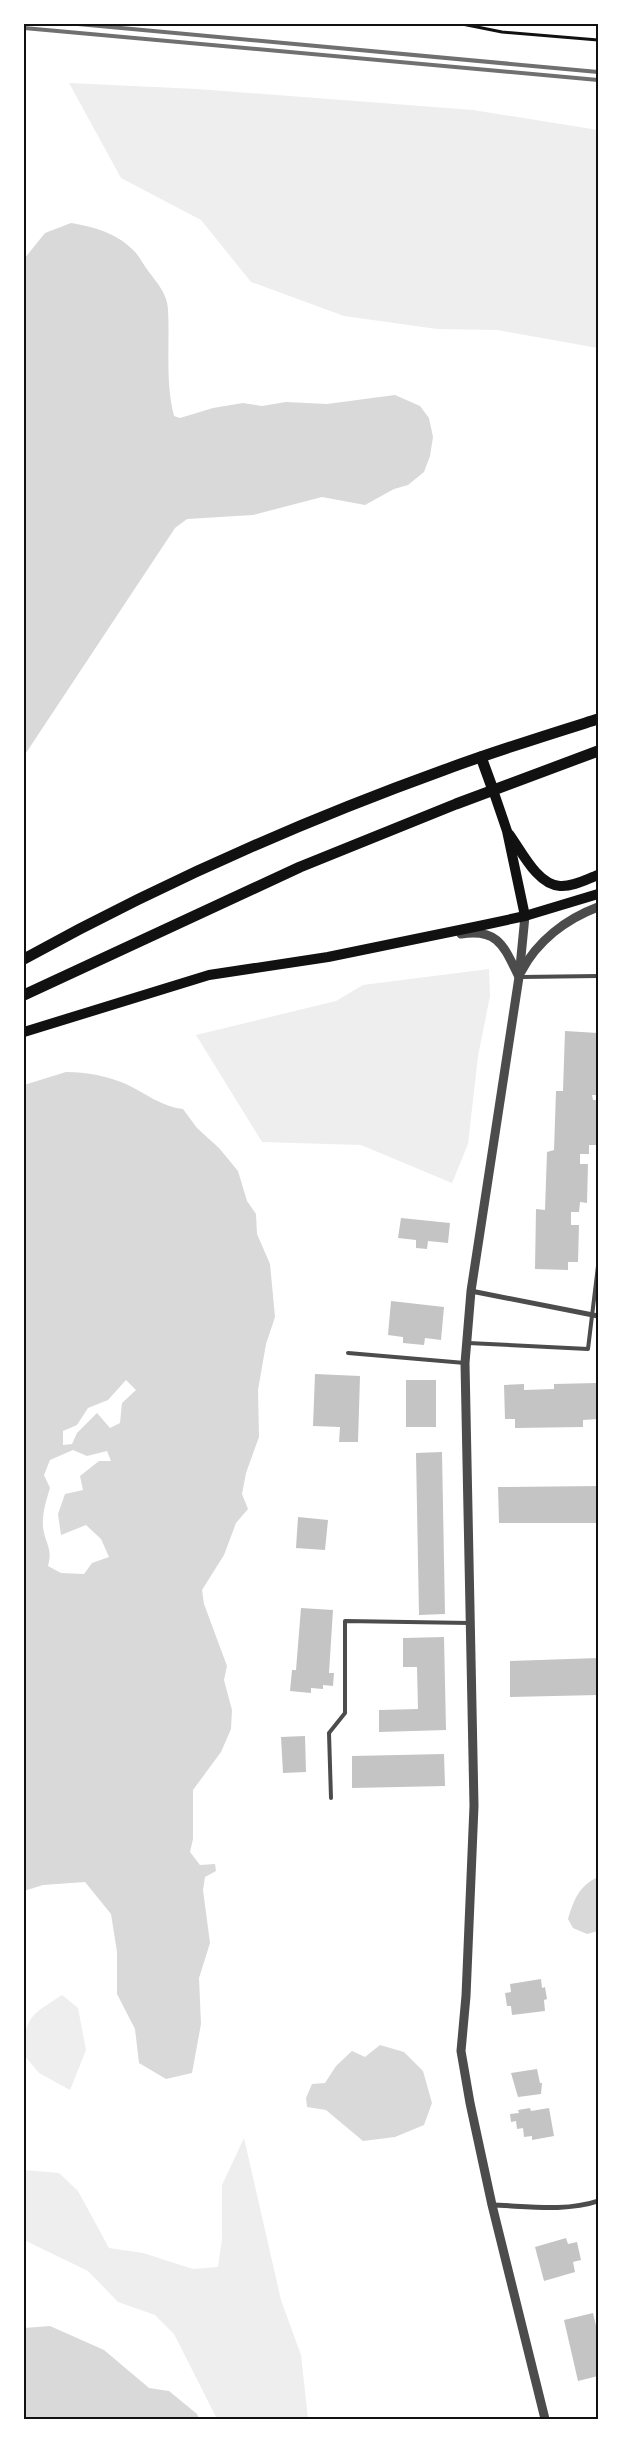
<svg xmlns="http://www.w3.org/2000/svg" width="622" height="2443" viewBox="0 0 622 2443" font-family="'DM Sans',sans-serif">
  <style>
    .green { fill: #eee }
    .water { fill: #d9d9d9; fill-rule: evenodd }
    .building { fill: #c4c4c4 }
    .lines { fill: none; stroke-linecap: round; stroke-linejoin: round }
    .path { stroke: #111; stroke-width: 3 }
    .service { stroke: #4c4c4c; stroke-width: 4 }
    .minor { stroke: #4c4c4c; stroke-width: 5 }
    .tertiary { stroke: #4c4c4c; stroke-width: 9 }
    .secondary { stroke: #111; stroke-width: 10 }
    .primary { stroke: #111; stroke-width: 11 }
    .rail { stroke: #707070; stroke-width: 4 }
    .neatline { fill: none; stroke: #111; stroke-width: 2 }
  </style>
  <rect width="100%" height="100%" fill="#fff"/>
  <g class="green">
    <path d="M69,83l128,6 276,21 125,20v218l-101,-18 -60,-1 -93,-13 -93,-34 -50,-62 -80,-42z"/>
    <path d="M489,969l1,27 -12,60 -10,88 -16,39 -91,-38 -99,-3 -66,-107 140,-34 27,-16z"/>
    <path d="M62,1995l16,13 8,42 -16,40 -31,-17 -15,-18c0,-39 8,-40 38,-60z"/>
    <path d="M244,2138l37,162 20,55 7,64h-91l-43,-85 -19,-19 -37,-13 -30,-31 -64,-31v-70l35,3 19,18 31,57 34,5 50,16 25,-2 4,-28v-54z"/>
  </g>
  <g class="water">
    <path d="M71,223c25,4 48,11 65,30 5,6 8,13 13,19 8,11 18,21 19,37 2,35 -3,72 6,107l6,2 33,-10 30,-5 19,3 24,-4 41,2 68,-9 25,11 9,12 4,19 -3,19 -6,16 -16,13 -14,4 -29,16 -43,-8 -69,18 -66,4 -12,9 -151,228v-497l21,-26z"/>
    <path d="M66,1072c21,0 41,4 60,12 19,9 36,23 57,25l14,19 22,20 19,23 9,30 9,13 1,20 13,30 5,53 -9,27 -8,46 1,47 -13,36 -4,21 6,15 -12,14 -12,32 -22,35 2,14 23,62 -3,14 8,30 -1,19 -10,23 -28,38v49l-3,13 10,13 15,-1 1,7 -11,6 -2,13 7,53 -11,35 2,46 -9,49 -26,6 -27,-16 -4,-34 -18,-35v-42l-6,-38 -26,-32 -42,3 -19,6v-806zM126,1380l10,10 -14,13 -2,20 -10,5 -13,-15 -20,20 -5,11 -9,1v-14l14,-6 11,-17 20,-8zM73,1450l14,6 20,-5 4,10h-12l-19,15 3,14 -18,4 -7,20 3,21 25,-10 15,14 8,18 -17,6 -8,11 -23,-1 -13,-7c5,-19 -3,-22 -5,-39 -1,-13 3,-26 7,-39l-6,-13 6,-15z"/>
    <path d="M598,1877v54l-11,3 -14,-6 -5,-9c6,-20 11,-33 30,-42z"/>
    <path d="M380,2045l24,7 19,19 9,32 -8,22 -29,12 -32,4 -37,-31 -19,-3 -1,-9 6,-14 13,-1 11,-17 16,-15 13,6z"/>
    <path d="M50,2326l54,24 45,38 20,3 28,23 2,5h-175v-91z"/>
  </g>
  <g class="building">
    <path d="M565,1031l33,2v62h-6l1,5h5v45h-9v9h-9v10h8l-1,39 -7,-1 -1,10h-8v13h8l-1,37h-10v8l-33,-1 1,-60 9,1 2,-58 7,-2 2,-59h7z"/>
    <path d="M401,1218l49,5 -2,20 -20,-2 -1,8 -11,-1v-8l-18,-2z"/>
    <path d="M391,1301l53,6 -3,33 -16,-2 -1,7 -21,-2v-6l-15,-2z"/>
    <path d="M315,1374l45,2 -2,66h-19l1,-15 -27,-1z"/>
    <rect x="406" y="1380" width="30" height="47"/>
    <path d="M597,1383l1,36 -15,1v7l-68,1v-9h-10l-1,-34 20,-1v6l30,-1v-5z"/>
    <path d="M442,1452l3,162 -26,1 -3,-162z"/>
    <path d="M598,1486v37h-99l-1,-36z"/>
    <path d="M298,1517l30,3 -3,30 -29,-2z"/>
    <path d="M301,1608l32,2 -4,63h5l-1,13 -10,-1v4l-12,-1v5l-21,-2 2,-21h4z"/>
    <path d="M444,1637l2,93 -67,2v-22l39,-1 -1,-42h-14v-29z"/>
    <path d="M598,1658v37l-88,2v-36z"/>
    <path d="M305,1736l1,36 -23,1 -2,-36z"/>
    <path d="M444,1754l1,32 -93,2v-32z"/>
    <path d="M541,1979l1,9 3,-1 2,12 -3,1 1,11 -33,4 -1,-9h-4l-2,-13 6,-1 -1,-8z"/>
    <path d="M537,2069l3,14h2l-1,11 -23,3 -7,-24z"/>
    <path d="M530,2108l1,3 18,-3 5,28 -22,4v-4l-8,1 -1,-9 -6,1 -1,-8 -5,1 -1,-8 9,-1 -1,-3z"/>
    <path d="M566,2238l2,6 9,-2 4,18 -8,2 2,10 -31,9 -9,-34z"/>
    <path d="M593,2313l5,21v42l-20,5 -14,-61z"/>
  </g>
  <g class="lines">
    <path class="path" d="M462,24l40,8 96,8"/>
    <g class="service">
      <path d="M521,977l77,-1"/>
      <path d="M468,1343l120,6 10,-83"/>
      <path d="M348,1353l117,10"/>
      <path d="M331,1798l-2,-65 16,-20v-92l125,2"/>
    </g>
    <g class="minor">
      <path d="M471,1291l127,25"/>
      <path d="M492,2205c34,1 74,7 106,-4"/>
    </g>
    <g class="tertiary">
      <path d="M525,916l-6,61 -48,314 -6,72 9,443 -8,190 -5,55 9,52 22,102 53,214"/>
      <path d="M461,934c38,-6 43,13 58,43"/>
      <path d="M521,972c16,-31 45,-53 77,-65"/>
    </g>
    <g class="secondary">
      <path d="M493,790l14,41 18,85"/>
      <path d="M509,834c12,16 28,51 51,52 13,1 27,-7 38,-11"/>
      <path d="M24,1032l185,-57 119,-18 151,-31 46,-10 73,-22"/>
    </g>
    <g class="primary">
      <path d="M481,757l12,33"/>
      <path d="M24,959c134,-74 276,-137 420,-189 51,-19 103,-35 154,-51"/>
      <path d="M24,995l276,-128 156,-63 142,-53"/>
    </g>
    <g class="rail">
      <path d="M78,24l520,48"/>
      <path d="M24,28l574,52"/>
    </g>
  </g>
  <rect width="622" height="2443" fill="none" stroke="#ffffff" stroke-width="50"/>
  <rect x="25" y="25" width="572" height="2393" class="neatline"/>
</svg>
